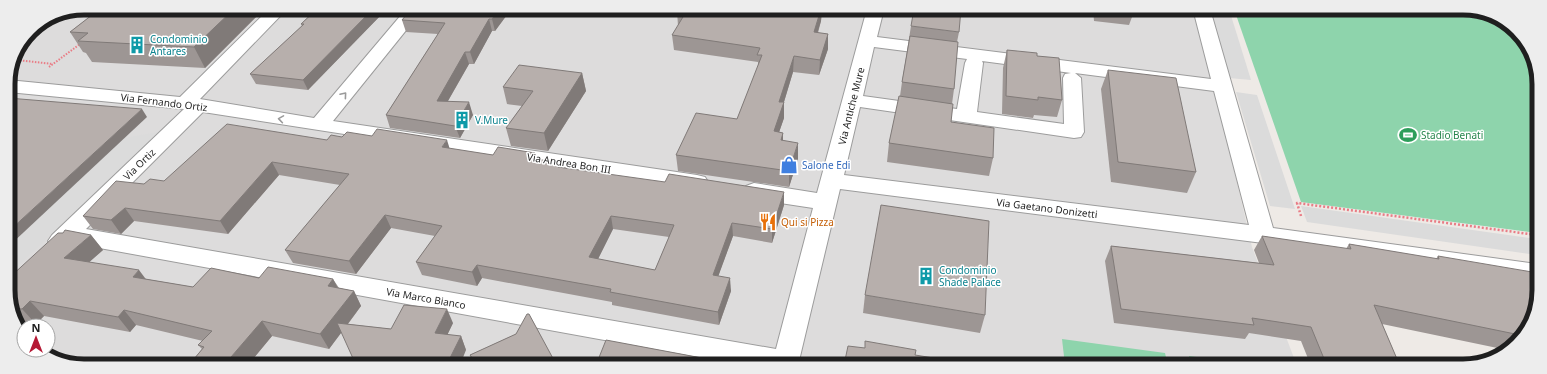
<svg xmlns="http://www.w3.org/2000/svg" width="1547" height="374" viewBox="0 0 1547 374" font-family="'Noto Sans',sans-serif">
  <style>
    .residential { fill: #dddcdc }
    .pitch { fill: #8ed4ac }
    .parking { fill: #dbdbdb }
    .lines { fill: none; stroke-linecap: round; stroke-linejoin: round }
    .minor-casing { stroke: #9c9c9c; stroke-width: 2 }
    .path-far1 { stroke: #e97c85; stroke-width: 2; stroke-dasharray: 1.5 1.5; stroke-linecap: butt }
    .path { stroke: #e97c85; stroke-width: 2.5; stroke-dasharray: 2 2; stroke-linecap: butt }
    .minor { fill: #fff; fill-rule: evenodd }
    .wall { fill: #9d9694; fill-rule: evenodd }
    .shaded-wall { fill: #807a78 }
    .building { fill: #b7afac; stroke: #807a78; fill-rule: evenodd }
    .oneway { stroke: #9a9a9a }
    .labels { text-anchor: middle; dominant-baseline: central; stroke-width: 3; stroke-linejoin: round; paint-order: stroke }
    .culture-label { font-size: 10px; fill: #0d838f; stroke: #fff; text-anchor: start }
    .street-label { font-size: 10px; fill: #1f1f1f; stroke: #fff }
    .leisure-label { font-size: 10px; fill: #27864d; stroke: #fff; text-anchor: start }
    .shop-label { font-size: 10px; fill: #366cbe; stroke: #fff; text-anchor: start }
    .food-label { font-size: 10px; fill: #c56008; stroke: #fff; text-anchor: start }
    .rim { fill: none; stroke: #1f1f1f; stroke-width: 5 }
  </style>
  <rect width="100%" height="100%" fill="#eeeae6"/>
  <path class="residential" d="M84,8l1113,1 55,238 45,119 -1228,-2 -27,-14h6v-24h-24v6l-14,-27 -2,-226 22,-49 25,-16z"/>
  <g class="pitch">
    <path d="M1234,9l244,1 39,20 20,39v164l-236,-31z"/>
    <path d="M1062,339l103,14 3,13 -103,-1z"/>
    <path d="M1189,356l77,10h-75z"/>
  </g>
  <g class="parking">
    <path d="M1210,9h19l22,71 -22,-2z"/>
    <path d="M1236,92l21,3 38,114 -25,-3z"/>
    <path d="M158,132l-149,142v-28l115,-108z"/>
    <path d="M1301,206l236,33v16l-230,-33z"/>
  </g>
  <g class="lines">
    <g class="minor-casing">
      <path id="minor" d="M270,8h18l-88,91 114,19 93,-110h17l-91,113 364,54 8,2 3,5 -3,5 -8,2 -494,-77 -117,117 690,120 37,-141 -59,-9 -8,-3 -3,-5 3,-5 8,-3 63,10 50,-184h17l-7,28 334,42 -18,-70h17l63,219 264,36v18l-274,-39 -423,-54 -42,176h-56l-670,-122c-6,7 -12,7 -20,4l-4,-6 4,-6 132,-126 -176,-17v-12l172,17zM874,47l93,12 -2,4 -8,46 -94,-13zM982,61l89,12 -6,1 -2,4 1,46 -87,-12 6,-49zM1075,73l139,18 35,134 -405,-50 16,-68 214,31 7,-1 3,-5 -3,-54z"/>
    </g>
    <g class="path-far1">
      <path d="M17,60l36,4"/>
      <path d="M49,67l31,-23"/>
    </g>
    <path class="path" d="M1301,216l-4,-13 240,32"/>
    <use href="#minor" class="minor"/>
  </g>
  <g class="wall">
    <path d="M101,8h164l-60,60 -113,-6 -6,-9 -3,-1 -13,-20z"/>
    <path d="M318,8h60l3,7 -73,75 -52,-6 -6,-10 52,-48 -1,-2z"/>
    <path d="M512,8l-17,23h-3l-18,33h-5l-21,37 25,14 -13,23 -70,-10 -4,-13 52,-81 -32,-2 -4,-12z"/>
    <path d="M678,9h144l-1,12 -3,12 10,1v15l-9,26 -26,-3 -9,30v16l-5,14 4,1v8l15,18 -9,28 -111,-16 -2,-16 61,-36 21,-52v-5l-84,-12 -2,-15 6,-9 -1,-15z"/>
    <path d="M1093,9h42l-6,16 -35,-4z"/>
    <path d="M911,26l48,6 -2,10 -3,47 -2,15 -1,18 42,36 -4,18 -102,-14 2,-19 11,-47 2,-14z"/>
    <path d="M1007,50l30,6 25,44 -5,17 -23,-2 -1,3 -31,-4 1,-46z"/>
    <path d="M1108,70l88,102 -9,21 -76,-11 -10,-93z"/>
    <path d="M582,73l4,18 -38,60 -37,-5 -5,-18 16,-22 -15,-2 -4,-17z"/>
    <path d="M342,137l108,12 43,6 42,-2 2,7 25,7 222,38 -12,38 -39,-7 -15,40 13,15 -12,34 -107,-20v-3l-130,-24 -5,8 -55,-11 -6,-13 19,-26 -44,-8 -35,46 -63,-11 -8,-13 55,-65 -61,-10 -51,59 -94,-13 -13,13 -28,-5 -10,-13 61,-32 20,-3 163,-41zM613,229l56,8 -14,33 -57,-11z"/>
    <path d="M91,235l12,15 -14,12 57,17 47,8 66,-9 74,1 6,9 15,3 7,15 -13,18 43,5 62,-6 -6,12 14,1 5,14 -125,-17 -12,16 -57,-13 -24,29h-59l13,-16 -4,-4 5,-4 -67,-16 -6,7 -86,-16 -8,8 -18,-2 -8,-17z"/>
    <path d="M1262,236l84,13 3,-5 87,15 2,-3 100,49 -25,42 -6,3 -125,-26 18,42h-89l-10,-25 -52,-8 -4,6 -131,-16 -9,-62 6,-15 148,17 -5,-13z"/>
    <path d="M865,295l120,20 -5,18 -117,-20z"/>
    <path d="M529,314l27,51h-82l-4,-10 46,-21z"/>
  </g>
  <g class="shaded-wall">
    <path d="M235,8h30l-60,60 -11,-21z"/>
    <path d="M374,8h4l3,7 -73,75 -5,-10z"/>
    <path d="M501,8h11l-17,23 -3,-12z"/>
    <path d="M821,9h1l-1,12 -8,26 1,-15z"/>
    <path d="M489,19l3,12 -18,33 -4,-12z"/>
    <path d="M828,34v15l-9,26 1,-15z"/>
    <path d="M465,52l4,12 -28,49 -4,-12z"/>
    <path d="M794,56l-1,16 -13,43 4,-13v16l-10,29v-16l5,-29z"/>
    <path d="M582,73l4,18 -38,60 -4,-18z"/>
    <path d="M469,102l4,13 -13,23 -5,-12z"/>
    <path d="M142,109l5,8 -138,129v-15z"/>
    <path d="M783,133v15l-2,-8z"/>
    <path d="M447,140l4,13 -9,-6z"/>
    <path d="M798,143v16l-9,28v-16z"/>
    <path d="M535,153l4,13 -7,-7z"/>
    <path d="M272,162l7,13 -51,59 -8,-13z"/>
    <path d="M561,162l3,14 -6,-9z"/>
    <path d="M784,192v13l-12,38v-14z"/>
    <path d="M125,208l9,13 -13,13 -10,-14z"/>
    <path d="M385,215l6,13 -35,46 -7,-13z"/>
    <path d="M611,216l2,13 -21,42 -3,-14z"/>
    <path d="M732,223l1,13 -19,52 -1,-13z"/>
    <path d="M91,235l12,15 -26,23 -13,-15z"/>
    <path d="M477,265l5,13 -5,8 -5,-14z"/>
    <path d="M139,270l12,16 -18,-9z"/>
    <path d="M730,278l1,13 -12,34 -1,-13z"/>
    <path d="M333,279l8,15 -13,-8z"/>
    <path d="M354,291l7,15 -32,43 -9,-15z"/>
    <path d="M30,301l14,15 -8,8 -14,-15z"/>
    <path d="M447,309l6,14 -12,25 -6,-15z"/>
    <path d="M124,310l12,15 -6,7 -12,-15z"/>
    <path d="M262,321l10,15 -24,29h-23v-1z"/>
    <path d="M461,336l5,14 -6,15h-17z"/>
    <path d="M702,358v7h-2z"/>
  </g>
  <g class="building">
    <path d="M101,8h65l9,1 -1,-1h61l-41,39 -116,-6 10,-8 -18,-1z"/>
    <path d="M318,8h56l-71,72 -53,-6 54,-50h-3z"/>
    <path d="M412,8h89l-9,11h-3l-19,33h-5l-28,49 32,1 -14,24 -69,-11 59,-92 -43,-3z"/>
    <path d="M678,9h143l-7,23 14,2 -8,26 -26,-4 -15,46h5l-10,29 9,2 -2,7 17,3 -9,28 -113,-16 20,-42 41,6 25,-64h-5l3,-7 -88,-13 14,-23 -9,-1z"/>
    <path d="M914,9h47l-2,23 -48,-6z"/>
    <path d="M910,36l48,6 -4,47 -52,-7z"/>
    <path d="M1007,50l30,3v3l22,2 3,42 -24,-3v3l-32,-4z"/>
    <path d="M519,65l63,8 -38,60 -38,-5 27,-37 -30,-4z"/>
    <path d="M1108,70l68,8 20,94 -78,-10z"/>
    <path d="M899,96l54,8 -2,18 43,6 -1,30 -104,-15z"/>
    <path d="M8,98l134,11 -133,122z"/>
    <path d="M227,124l100,16 4,-5 11,2 5,-5 25,4 5,-7 70,11 -5,7 51,8 5,-8 37,6 -3,6 29,3 -3,5 107,15 4,-8 115,18 -12,37 -40,-6 -19,52 17,3 -12,34 -108,-20 1,-3 -134,-24 -5,7 -56,-10 26,-36 -57,-11 -36,46 -64,-11 64,-76 -77,-12 -52,59 -95,-13 -14,12 -28,-4 33,-35 28,3 6,-5 14,2zM611,216l63,9 -19,45 -66,-13z"/>
    <path d="M881,205l108,16 -4,94 -120,-20z"/>
    <path d="M65,230l26,5 -27,23 75,12 -6,7 60,10 18,-19 48,10 9,-11 65,12 -5,7 26,5 -34,43 -58,-13 -37,43 4,1h-40l15,-18 -6,-2 14,-14 -88,-21 -6,7 -88,-16 -8,8 -11,-1 -1,-3 -1,-27 49,-45h5z"/>
    <path d="M1262,236l89,13 -2,-5 90,15 -1,-3 100,17v32l-18,30 -146,-30 26,61h-73l-16,-39 -59,-9 2,7 -133,-16 -10,-63 163,19z"/>
    <path d="M404,305l43,4 -12,24 26,3 -13,26 -5,3h-87l-19,-42 54,6z"/>
    <path d="M527,314h2l27,50v1h-79l-7,-10 46,-21z"/>
    <path d="M606,340l96,18 -2,7h-104z"/>
    <path d="M865,341l51,9 -1,5 31,5 -1,5h-101l4,-19 17,2z"/>
  </g>
  <defs><path id="oneway-chevron" d="M-2-3.5L2.5 0L-2 3.5" fill="none" stroke-width="1.6" stroke-linecap="round" stroke-linejoin="round"/></defs>
  <g class="oneway">
    <use href="#oneway-chevron" transform="translate(344 95) rotate(-50)"/>
    <use href="#oneway-chevron" transform="translate(281 119) rotate(-171)"/>
  </g>
  <defs>
    <g id="building-bare" transform="scale(1.38)"><path d="M-4-6H4V6H1V3H-1V6H-4ZM-2.5-4.3h1.7v1.8h-1.7ZM.8-4.3h1.7v1.8H.8ZM-2.5-1h1.7V.8h-1.7ZM.8-1h1.7V.8H.8Z" fill="#0f9aa8" stroke="#fff" stroke-width="2.5" paint-order="stroke"/></g>
    <g id="stadium-bare" transform="scale(1.38)"><path d="M0-5a6.5 5 0 1 0 0 10a6.5 5 0 1 0 0-10ZM-3.5-1.8h7v3.6h-7Z" fill="#2e9e5b" stroke="#fff" stroke-width="2.5" paint-order="stroke"/></g>
    <g id="shop-bare" transform="scale(1.38)"><path d="M-5-2.5h2.3a2.7 3.5 0 0 1 5.4 0H5L5.5 6h-11ZM-1.5-2.5h3a1.5 2.3 0 0 0-3 0Z" fill="#3f7fe0" stroke="#fff" stroke-width="2.5" paint-order="stroke"/></g>
    <g id="restaurant-bare" transform="scale(1.38)"><path d="M-5-6h1v4h1v-4h1v4h1v-4h1v5L-1.5 .5V6h-2V.5L-5-1ZM5-6V6H3V1.5H1.5Q1.5-4 5-6Z" fill="#e8710a" stroke="#fff" stroke-width="2.5" paint-order="stroke"/></g>
  </defs>
  <g fill-rule="evenodd">
    <use href="#building-bare" x="137" y="45"/>
    <use href="#building-bare" x="462" y="120"/>
    <use href="#stadium-bare" x="1408" y="135"/>
    <use href="#shop-bare" x="789" y="165"/>
    <use href="#restaurant-bare" x="768" y="222"/>
    <use href="#building-bare" x="926" y="276"/>
  </g>
  <g class="labels">
    <g class="culture-label">
      <text x="150" y="39">Condominio<tspan x="150" dy="12">Antares</tspan></text>
      <text x="475" y="120">V.Mure</text>
      <text x="939" y="270">Condominio<tspan x="939" dy="12">Shade Palace</tspan></text>
    </g>
    <g class="street-label">
      <text transform="translate(164 102) rotate(7)">Via Fernando Ortiz</text>
      <text transform="translate(851 106) rotate(-76)">Via Antiche Mure</text>
      <text transform="translate(569 163) rotate(9)">Via Andrea Bon III</text>
      <text transform="translate(139 164) rotate(-44)">Via Ortiz</text>
      <text transform="translate(1047 208) rotate(7)">Via Gaetano Donizetti</text>
      <text transform="translate(426 298) rotate(10)">Via Marco Bianco</text>
    </g>
    <g class="leisure-label">
      <text x="1421" y="135">Stadio Benati</text>
    </g>
    <g class="shop-label">
      <text x="802" y="165">Salone Edi</text>
    </g>
    <g class="food-label">
      <text x="781" y="222">Qui si Pizza</text>
    </g>
  </g>
  <path d="M0 0H1547V374H0ZM84 15H1463A69 69 0 0 1 1532 84V290A69 69 0 0 1 1463 359H84A69 69 0 0 1 15 290V84A69 69 0 0 1 84 15Z" fill="#ededed" fill-rule="evenodd"/>
  <path class="rim" d="M84 15H1463A69 69 0 0 1 1532 84V290A69 69 0 0 1 1463 359H84A69 69 0 0 1 15 290V84A69 69 0 0 1 84 15Z"/>
  <g transform="translate(36 338)"><circle r="19" fill="#ffffff" stroke="#a5a5a5"/>
  <path d="M0-3L7 15L0 10L-7 15Z" fill="#b51834"/>
  <text y="-6" font-size="11" font-weight="bold" text-anchor="middle" fill="#1f1f1f">N</text>
  </g>
</svg>
